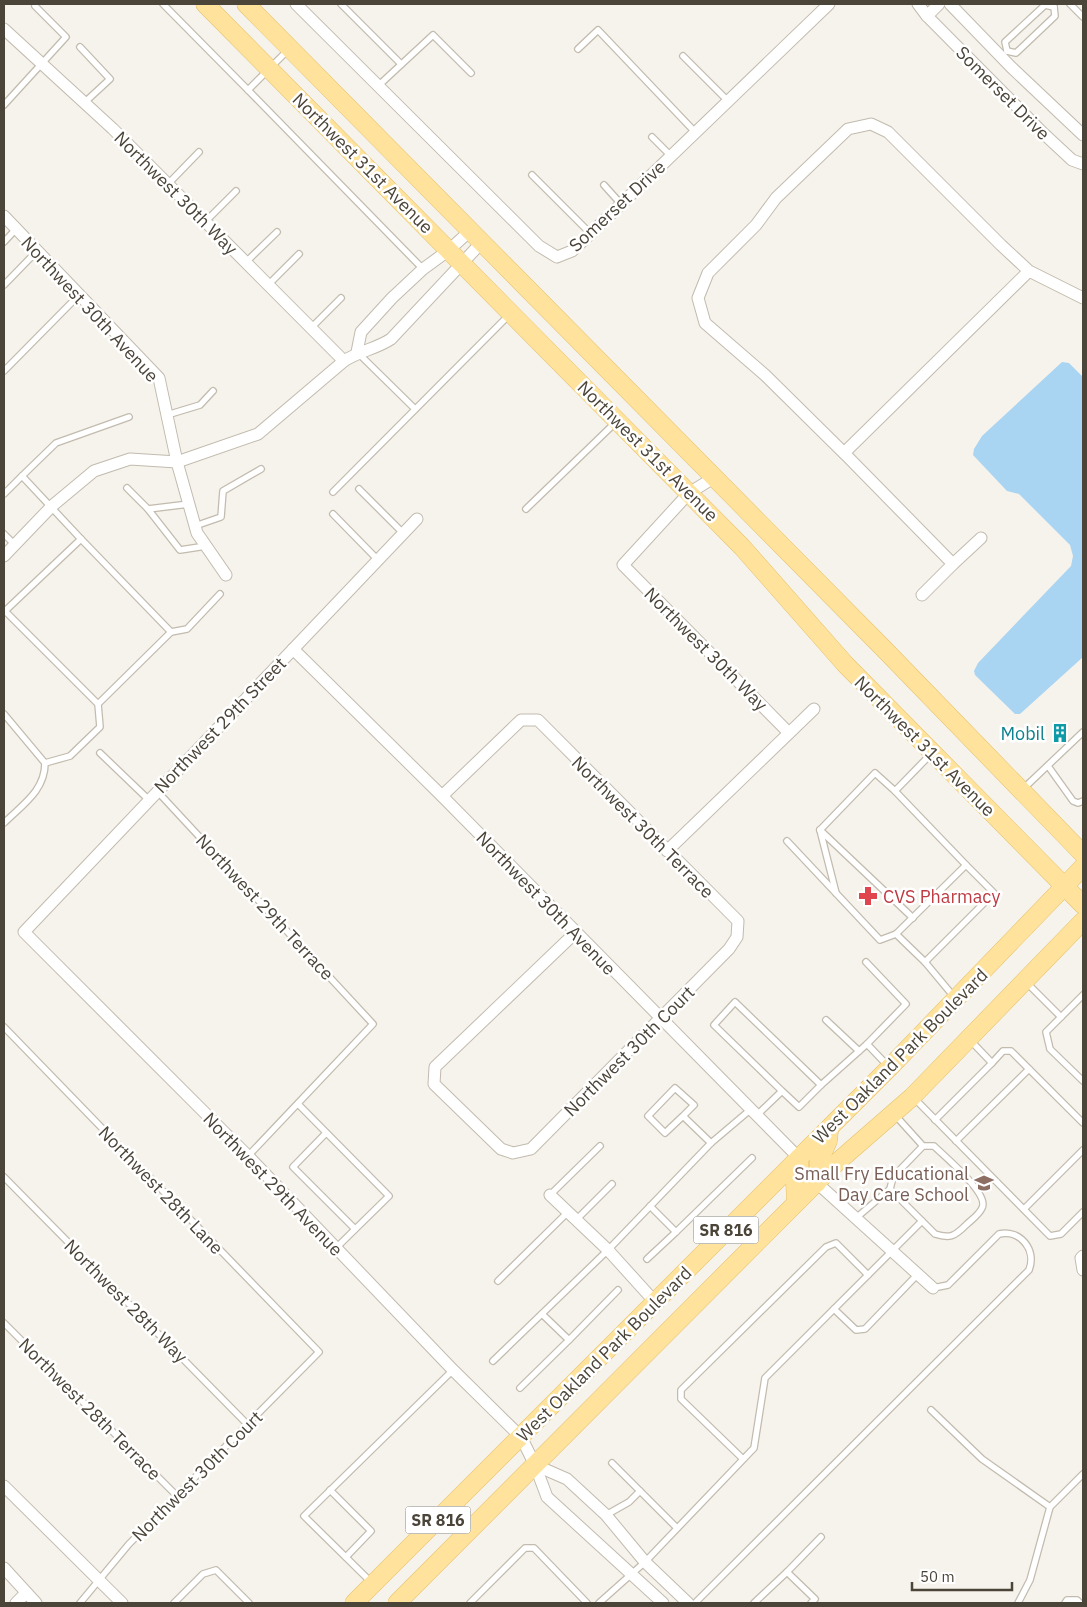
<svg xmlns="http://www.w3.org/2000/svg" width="1087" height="1607" viewBox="0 0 1087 1607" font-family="'IBM Plex Sans',sans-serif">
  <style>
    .water { fill: #a9d4f2 }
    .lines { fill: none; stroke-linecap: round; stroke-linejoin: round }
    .lane-casing { stroke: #c2bbae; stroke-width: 8 }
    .street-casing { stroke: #c2bbae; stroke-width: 13 }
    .primary-casing { stroke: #e6c16a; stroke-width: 19 }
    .lane { stroke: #fff; stroke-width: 5.5 }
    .street { stroke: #fff; stroke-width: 11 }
    .primary { stroke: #ffe39c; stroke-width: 18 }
    .labels { text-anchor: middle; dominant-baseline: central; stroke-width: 5; stroke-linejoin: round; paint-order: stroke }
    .shield { fill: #fff; stroke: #817c74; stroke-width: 1 }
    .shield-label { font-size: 16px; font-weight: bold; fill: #4b4439 }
    .street-label { font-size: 18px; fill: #4b4439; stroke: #fff }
    .culture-label { font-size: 18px; fill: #0d838f; stroke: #fff; text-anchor: end }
    .health-label { font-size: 18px; fill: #be3a42; stroke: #fff; text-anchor: start }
    .education-label { font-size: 18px; fill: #785e54; stroke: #fff; text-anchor: end }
  </style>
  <rect width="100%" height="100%" fill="#f6f3ec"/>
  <path class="water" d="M1062,362l7,1 14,14v280l-63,57h-5l-40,-39 -1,-4 4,-8 93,-97 2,-10 -3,-11 -51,-51 -12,-3 -34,-36 1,-6 8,-13z"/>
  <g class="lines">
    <g class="lane-casing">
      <g id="lane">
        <path d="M163,4l85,86 40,-40"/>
        <path d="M341,4l60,60"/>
        <path d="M1070,4l13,13"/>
        <path d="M80,47l30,32 -26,24"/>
        <path d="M578,49l20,-19 98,103"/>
        <path d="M1007,51l-2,-9 40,-37 9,2"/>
        <path d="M1007,51l9,2 39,-37 -1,-9"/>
        <path d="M683,56l45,45"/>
        <path d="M378,86l55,-51 38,38"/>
        <path d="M248,90l175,179"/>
        <path d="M4,105l62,-68 -31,-31"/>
        <path d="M652,137l19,19"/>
        <path d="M532,175l59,59"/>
        <path d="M168,184l31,-32"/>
        <path d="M604,185l17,19"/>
        <path d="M205,222l31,-31"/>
        <path d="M4,242l12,-13"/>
        <path d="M246,262l31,-30"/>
        <path d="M4,285l33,-34"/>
        <path d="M268,285l31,-31"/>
        <path d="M311,328l30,-30"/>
        <path d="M358,353l57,56"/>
        <path d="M4,371l75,-76"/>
        <path d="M167,415l33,-10 13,-14"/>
        <path d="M127,488l21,21"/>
        <path d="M359,489l44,44"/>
        <path d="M333,492l176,-177"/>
        <path d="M4,494l18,-18"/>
        <path d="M189,504l-41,5 32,41 26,-4"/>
        <path d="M526,509l90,-87"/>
        <path d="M333,514l45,46"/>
        <path d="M195,526l26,-9 2,-26 38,-22"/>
        <path d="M4,534l11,11"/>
        <path d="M81,539l-59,-63 34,-33 73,-26"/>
        <path d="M4,610l94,94 2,23 -30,29 -25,7 -41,-49"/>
        <path d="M5,611l76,-72 90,93 -73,72"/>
        <path d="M171,632l16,-3 33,-35"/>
        <path d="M100,753l49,47"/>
        <path d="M1048,766l25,35 5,2 5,-2"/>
        <path d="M1023,789l60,-57"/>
        <path d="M157,791l216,233 -125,132"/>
        <path d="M4,823c18,-18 41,-32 41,-60"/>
        <path d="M820,830l55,-57 20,18 36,-37"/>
        <path d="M820,830l93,88"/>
        <path d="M820,830l16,63"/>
        <path d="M787,841l93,99 16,-6 70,-69 -71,-74"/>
        <path d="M896,934l29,28 69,-69 -28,-28"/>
        <path d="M866,962l40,42 -39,40 21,22"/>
        <path d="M925,962l30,36"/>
        <path d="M1027,983l34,34 -15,15 4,17 33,32"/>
        <path d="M1061,1017l22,-22"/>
        <path d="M826,1020l33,31"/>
        <path d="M4,1027l315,325 -190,192 -49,59"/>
        <path d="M992,1063l11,-12h8l72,72"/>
        <path d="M821,1085l46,-41"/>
        <path d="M914,1098l136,138 11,-2 22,-22"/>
        <path d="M298,1104l91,92 -53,52"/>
        <path d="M895,1115l28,31h11c11,11 56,48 48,62 -3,7 -11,12 -16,17 -11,11 -16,14 -31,9l-45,-45 3,-12 30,-31"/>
        <path d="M683,1116l11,-11 -19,-17 -27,28 17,17 18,-17 28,27"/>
        <path d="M756,1116l26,-25 -68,-66 21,-23 86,83 -22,22 -17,-16"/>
        <path d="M935,1120l57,-57 -22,-23"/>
        <path d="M326,1133l-33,34 62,62"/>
        <path d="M956,1141l73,-72"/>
        <path d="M4,1177l244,248"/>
        <path d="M550,1195l50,-49"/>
        <path d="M650,1206l26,26 76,-74"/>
        <path d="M1024,1209l59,-59"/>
        <path d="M856,1218l34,-29"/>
        <path d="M576,1220l36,-36"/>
        <path d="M647,1259l29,-27"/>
        <path d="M498,1281l70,-69"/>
        <path d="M834,1309l22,21 9,-1 52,-54"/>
        <path d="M542,1314l27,26 49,-50"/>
        <path d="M4,1323l172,172"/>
        <path d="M493,1361l115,-111 103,-107 39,-33"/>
        <path d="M520,1388l49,-48"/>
        <path d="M931,1410l51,49 68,48"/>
        <path d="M743,1459l-62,-60v-9l145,-143 10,-4 32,32"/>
        <path d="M612,1463l65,65"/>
        <path d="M330,1490l41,41 -25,26"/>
        <path d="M606,1515l23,-13 11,-11"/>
        <path d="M787,1572l34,-35"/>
        <path d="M371,1582l-67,-66 149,-146"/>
        <path d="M174,1603l29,-29 13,-4 33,33"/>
        <path d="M470,1603l55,-55h9l53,55"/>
        <path d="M599,1603l46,-41 109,-114 11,-70 157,-157"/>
        <path d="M695,1603l334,-333c8,-20 -9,-41 -30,-36l-51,51 -15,3"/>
        <path d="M754,1603l33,-31 28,27 -4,4"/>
        <path d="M1018,1603l12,-23 20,-73 33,-33"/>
        <path d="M1065,1603l2,-3h10l3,3"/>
      </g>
    </g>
    <g class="street-casing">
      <g id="street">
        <path d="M296,4l243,242 18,11 15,-6 16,-15 241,-232"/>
        <path d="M918,4l9,12 116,117 29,27 11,4"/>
        <path d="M950,4l61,63 72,68"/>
        <path d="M927,16l12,-12"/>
        <path d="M4,29l109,100 231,232"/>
        <path d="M4,216l155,162 18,84 20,71 29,42"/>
        <path d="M1029,271l-185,182 -79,-78 -60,-52 -7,-25 10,-25 48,-48 20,-27 72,-69 23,-5 17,8 113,113 28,26 54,27"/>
        <path d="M357,352l4,-20 31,-34 31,-29 26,-19 22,-20"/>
        <path d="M844,453l109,111 -31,31"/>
        <path d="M715,477l-26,16 -66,72 166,168"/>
        <path d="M417,519l-393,413 224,224 205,214 68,67 14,28 12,32 116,106"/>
        <path d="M4,556l48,-50 42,-35 36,-12 47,3 81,-28 86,-73c15,-10 32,-12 47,-22l91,-97"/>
        <path d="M953,564l28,-26"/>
        <path d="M293,649l149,147 357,362"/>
        <path d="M442,796l79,-76h17l200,201 -1,16 -8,12 -198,200 -18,4 -12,-4 -67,-65 1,-17 140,-134"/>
        <path d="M667,851l147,-142"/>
        <path d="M817,1183l116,105"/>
        <path d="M550,1195l58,55 47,52"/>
        <path d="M1083,1256l-2,2 2,12"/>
        <path d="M535,1465l32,14 39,36 39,47 43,41"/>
        <path d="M4,1486l118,117"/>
        <path d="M4,1568l32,35"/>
        <path d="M16,1603l10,-10"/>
      </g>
    </g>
    <g class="primary-casing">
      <g id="primary">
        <path d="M205,4l537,543 103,117 238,241"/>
        <path d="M246,4l639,646 198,204"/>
        <path d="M817,1183l2,-22 9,-20 1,-10"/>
        <path d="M796,1203l-1,-20 5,-10 -1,-15"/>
        <path d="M354,1603l536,-536 193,-200"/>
        <path d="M397,1603l437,-438 78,-68 171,-176"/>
      </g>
    </g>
    <use href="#lane" class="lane"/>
    <use href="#street" class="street"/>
    <use href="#primary" class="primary"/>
  </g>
  <defs>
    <g id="building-bare" transform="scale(1.5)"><path d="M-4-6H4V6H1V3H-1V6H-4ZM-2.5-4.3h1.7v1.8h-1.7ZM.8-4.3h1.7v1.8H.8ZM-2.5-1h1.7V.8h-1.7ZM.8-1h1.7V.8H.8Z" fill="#0f9aa8" stroke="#fff" stroke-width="2.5" paint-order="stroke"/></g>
    <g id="pharmacy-bare" transform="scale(1.5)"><path d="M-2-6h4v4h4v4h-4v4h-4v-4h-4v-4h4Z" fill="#e0444e" stroke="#fff" stroke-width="2.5" paint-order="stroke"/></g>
    <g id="school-bare" transform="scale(1.5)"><path d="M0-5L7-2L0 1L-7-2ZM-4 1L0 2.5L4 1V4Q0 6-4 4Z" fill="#8d6e63" stroke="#fff" stroke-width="2.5" paint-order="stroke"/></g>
  </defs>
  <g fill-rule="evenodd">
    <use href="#building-bare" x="1060" y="733"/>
    <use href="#pharmacy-bare" x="868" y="896"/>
    <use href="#school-bare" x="984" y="1183"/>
  </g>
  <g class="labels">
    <g class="shield">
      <rect x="693.5" y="1216.5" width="65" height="27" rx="4"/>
      <rect x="405.5" y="1506.5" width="65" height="27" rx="4"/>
    </g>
    <g class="shield-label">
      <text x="726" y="1230">SR 816</text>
      <text x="438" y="1520">SR 816</text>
    </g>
    <g class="street-label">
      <text transform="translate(1003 93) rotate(45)">Somerset Drive</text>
      <text transform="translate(363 163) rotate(45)">Northwest 31st Avenue</text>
      <text transform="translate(176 193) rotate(45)">Northwest 30th Way</text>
      <text transform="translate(617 206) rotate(-43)">Somerset Drive</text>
      <text transform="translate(90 309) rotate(47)">Northwest 30th Avenue</text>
      <text transform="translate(648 451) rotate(45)">Northwest 31st Avenue</text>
      <text transform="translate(706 649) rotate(45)">Northwest 30th Way</text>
      <text transform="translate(220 725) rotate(-46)">Northwest 29th Street</text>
      <text transform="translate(925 746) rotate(45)">Northwest 31st Avenue</text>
      <text transform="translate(643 827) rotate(45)">Northwest 30th Terrace</text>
      <text transform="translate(546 903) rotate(46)">Northwest 30th Avenue</text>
      <text transform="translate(265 907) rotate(47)">Northwest 29th Terrace</text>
      <text transform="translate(629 1051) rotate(-45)">Northwest 30th Court</text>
      <text transform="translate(900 1056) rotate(-45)">West Oakland Park Boulevard</text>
      <text transform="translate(273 1184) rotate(46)">Northwest 29th Avenue</text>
      <text transform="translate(161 1190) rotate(46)">Northwest 28th Lane</text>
      <text transform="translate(126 1301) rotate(45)">Northwest 28th Way</text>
      <text transform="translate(604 1354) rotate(-45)">West Oakland Park Boulevard</text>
      <text transform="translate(90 1409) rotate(45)">Northwest 28th Terrace</text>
      <text transform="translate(197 1476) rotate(-45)">Northwest 30th Court</text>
    </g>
    <g class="culture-label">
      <text x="1045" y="733">Mobil</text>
    </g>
    <g class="health-label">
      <text x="883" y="896">CVS Pharmacy</text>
    </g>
    <g class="education-label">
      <text x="969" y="1173">Small Fry Educational<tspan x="969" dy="21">Day Care School</tspan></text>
    </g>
  </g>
  <rect width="1087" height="1607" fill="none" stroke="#4b4439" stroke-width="10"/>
  <path d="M912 1582v8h100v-8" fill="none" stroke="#4b4439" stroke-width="2.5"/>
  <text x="920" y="1582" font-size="15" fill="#4b4439" stroke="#ffffff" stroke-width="4" paint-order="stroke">50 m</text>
</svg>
